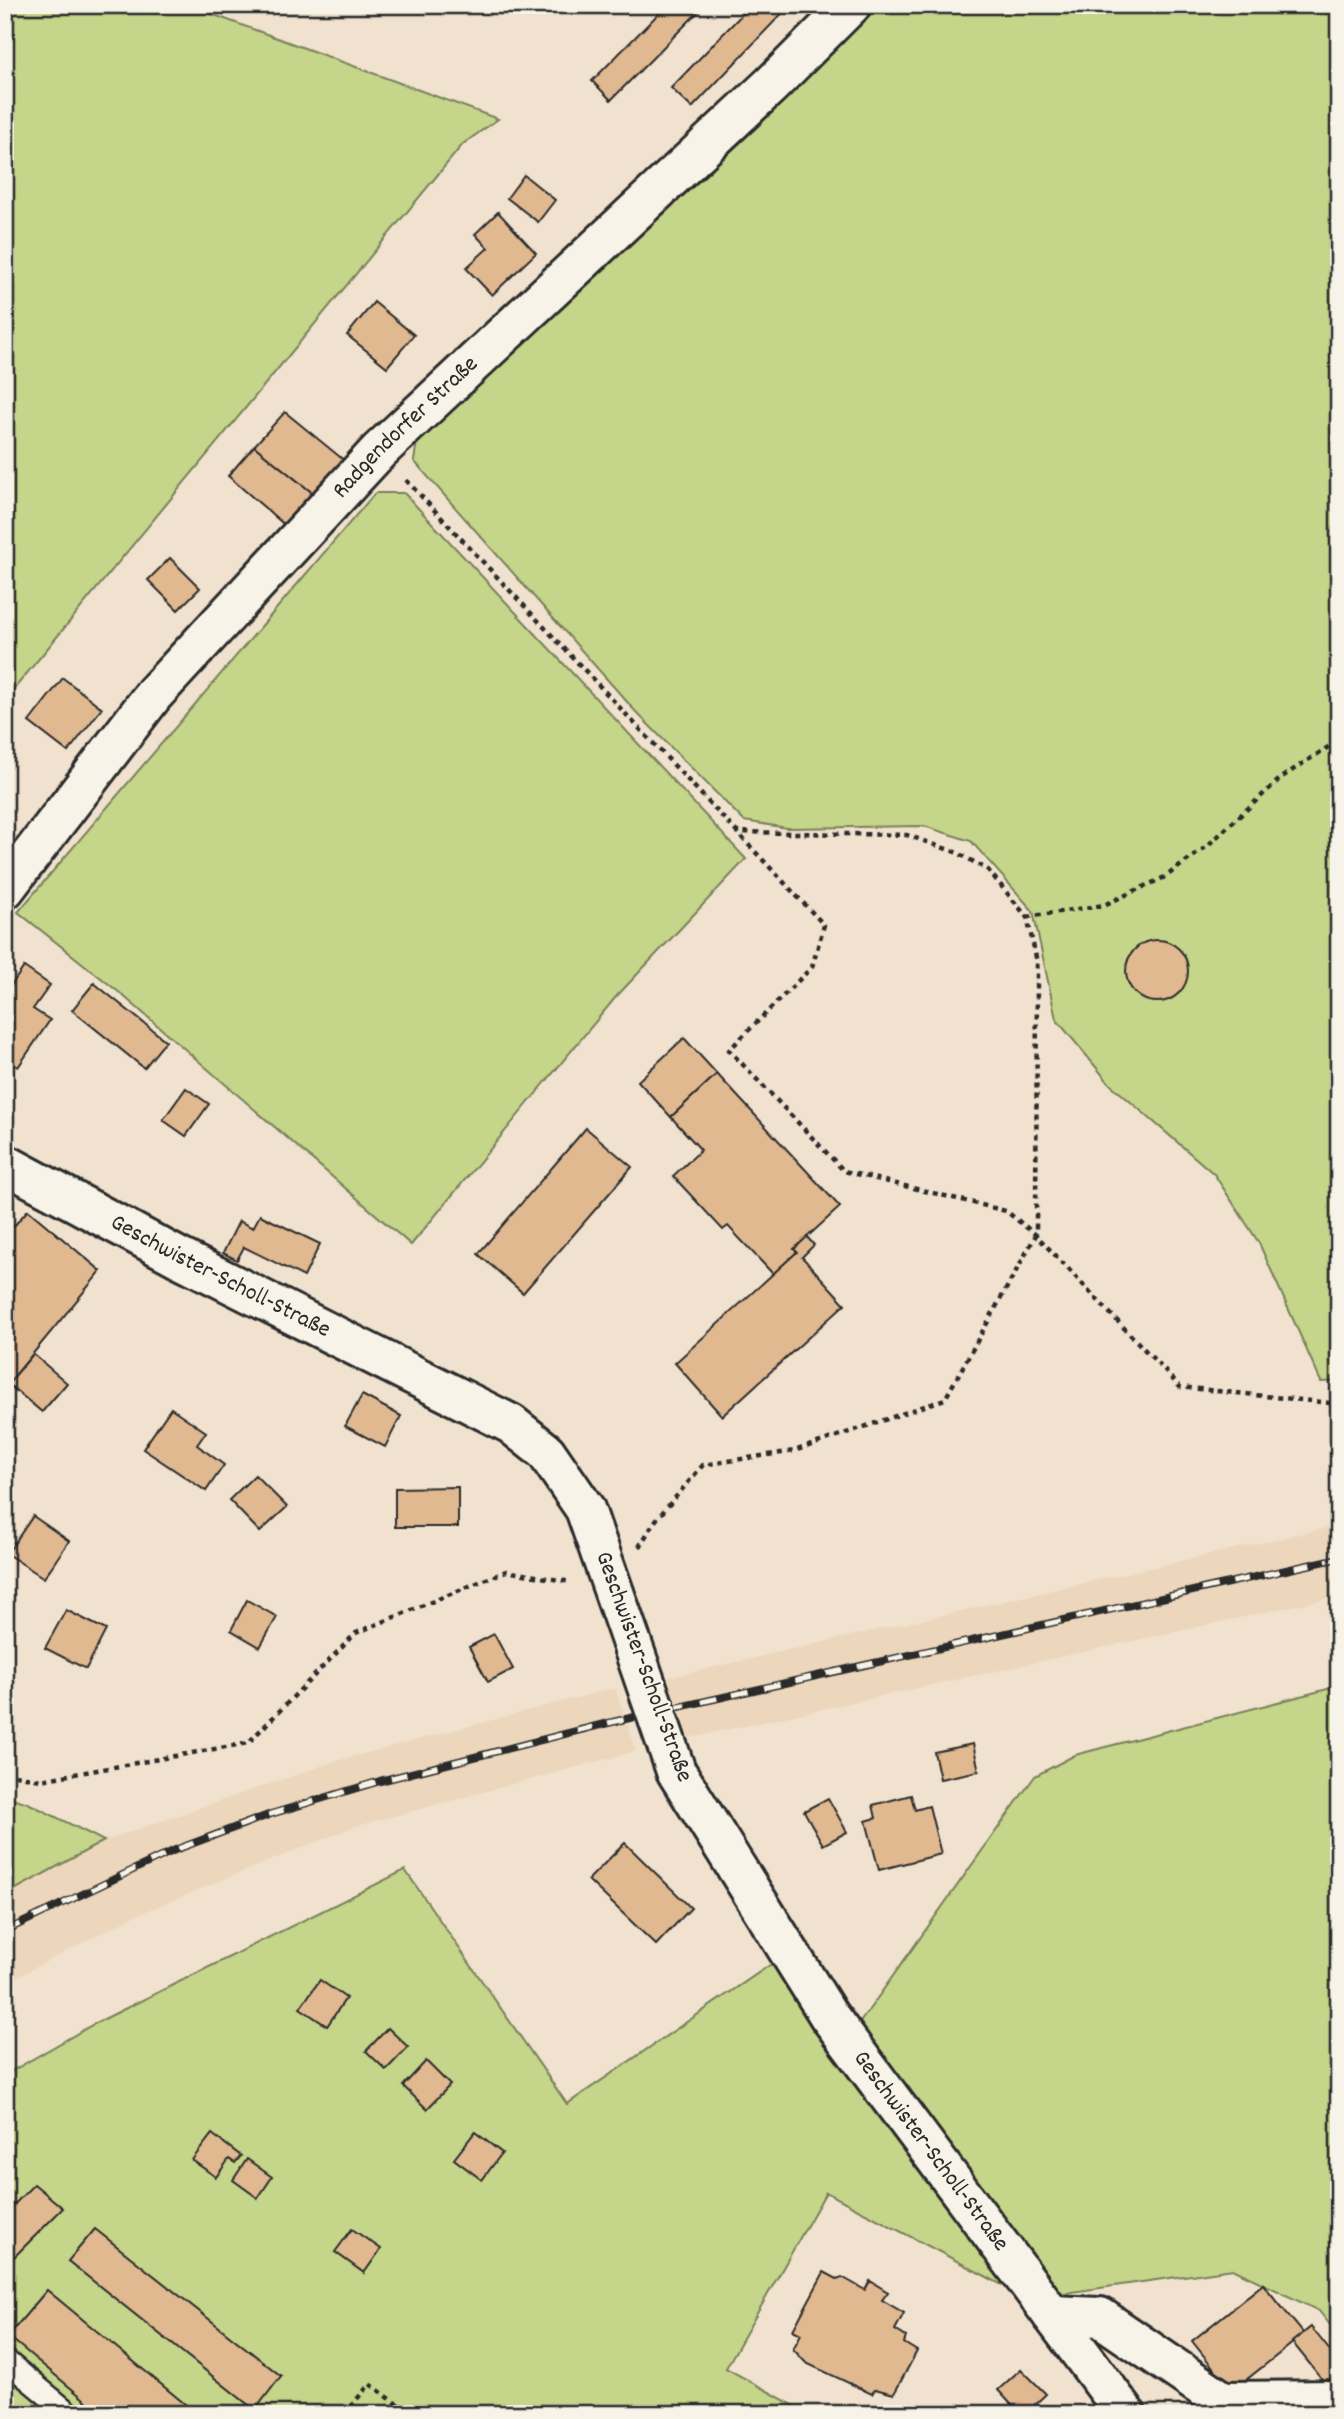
<svg xmlns="http://www.w3.org/2000/svg" width="1344" height="2419" viewBox="0 0 1344 2419" font-family="Dekko,sans-serif">
  <style>
    .built { fill: #ecd6bc }
    .green { fill: #c5d58a; stroke: #78805a; stroke-width: 2 }
    .building { fill: #e1b991; stroke: #2b2b2b; stroke-width: 2 }
    .lines { fill: none; stroke-linecap: round; stroke-linejoin: round }
    .service-casing { stroke: #2b2b2b; stroke-width: 26 }
    .minor-casing { stroke: #2b2b2b; stroke-width: 44 }
    .tertiary-casing { stroke: #2b2b2b; stroke-width: 44 }
    .path { stroke: #2b2b2b; stroke-width: 4.5; stroke-dasharray: 5 5; stroke-linecap: butt }
    .service { stroke: #f7f3e8; stroke-width: 21 }
    .minor { stroke: #f7f3e8; stroke-width: 38 }
    .tertiary { stroke: #f7f3e8; stroke-width: 38 }
    .rail-casing { stroke: #2b2b2b; stroke-width: 8 }
    .rail { stroke: #f7f3e8; stroke-width: 5; stroke-dasharray: 16; stroke-linecap: butt }
    .tertiary-bridge-casing { stroke: #2b2b2b; stroke-width: 44; stroke-linecap: butt }
    .tertiary-bridge { stroke: #f7f3e8; stroke-width: 38 }
    .labels { text-anchor: middle; dominant-baseline: central; stroke-width: 5; stroke-linejoin: round; paint-order: stroke }
    .street-label { font-size: 24px; fill: #2b2b2b; stroke: #f7f3e8 }
  </style>
  <rect width="100%" height="100%" fill="#f0e2ce"/>
  <filter id="ink" filterUnits="userSpaceOnUse"><feTurbulence type="fractalNoise" baseFrequency=".0143" numOctaves="2"/><feDisplacementMap in="SourceGraphic" scale="14" xChannelSelector="R" yChannelSelector="G"/><feConvolveMatrix kernelMatrix="1 2 1 2 8 2 1 2 1" color-interpolation-filters="sRGB"/></filter>
  <g filter="url(#ink)">
    <g class="built">
      <path d="M1339,1525v71l-650,142 -23,-60z"/>
      <path d="M615,1688l21,63 -283,76 -217,88 -131,68v-89l99,-53 232,-80z"/>
    </g>
    <g class="green">
      <path d="M5,5h190l11,7 292,107 -35,25 -458,556z"/>
      <path d="M878,5h461v1376l-18,1 -62,-139 -45,-69 -104,-90 -54,-65 -23,-108 -62,-70 -47,-15 -137,2 -43,-7 -108,-109 -222,-251 3,-20 344,-322z"/>
      <path d="M375,493h29l342,366 -131,139 -204,247 -291,-252 -102,-81z"/>
      <path d="M1339,1686v650l-20,-25 -86,-42 -182,26 -45,-8 -180,-95 -100,176 83,46h-804v-339l87,-50 313,-155 162,234 232,-159 57,83 179,-252 40,-21z"/>
      <path d="M5,1796l23,7 76,38 -99,54z"/>
    </g>
    <g class="building">
      <path d="M667,5h38l-94,95 -19,-19z"/>
      <path d="M751,5h39l-98,103 -21,-20z"/>
      <path d="M524,175l31,25 -17,22 -31,-24z"/>
      <path d="M498,212l38,41 -44,42 -26,-27 22,-20 -13,-14z"/>
      <path d="M374,302l40,33 -27,32 -40,-32z"/>
      <path d="M285,412l60,49 -30,34 -61,-49z"/>
      <path d="M254,446l61,49 -28,32 -59,-51z"/>
      <path d="M170,558l30,30 -22,22 -30,-30z"/>
      <path d="M63,678l39,30 -34,44 -39,-30z"/>
      <circle cx="1157" cy="971" r="31"/>
      <path d="M24,967l26,18 -17,24 17,11 -32,47 -13,-9v-64z"/>
      <path d="M94,983l72,58 -22,27 -72,-58z"/>
      <path d="M684,1038l33,36 -46,43 -33,-36z"/>
      <path d="M717,1074l123,133 -46,42 3,3 -24,22 -45,-48 -5,4 -50,-54 28,-26 -30,-33z"/>
      <path d="M186,1088l23,16 -23,32 -23,-16z"/>
      <path d="M586,1128l46,39 -109,126 -45,-39z"/>
      <path d="M28,1210l73,61 -93,113 -3,-3v-145z"/>
      <path d="M260,1215l60,29 -16,33 -60,-30 -7,13 -14,-7 16,-32 14,7z"/>
      <path d="M807,1237l7,8 -12,12 43,47 -123,112 -47,-53 122,-111 -3,-3z"/>
      <path d="M33,1354l34,29 -25,29 -34,-28z"/>
      <path d="M362,1395l39,21 -16,31 -40,-21z"/>
      <path d="M171,1408l35,24 -9,13 27,20 -18,26 -63,-42z"/>
      <path d="M255,1475l32,32 -27,25 -31,-32z"/>
      <path d="M458,1487v40h-63v-39z"/>
      <path d="M33,1516l36,25 -25,37 -37,-24z"/>
      <path d="M247,1600l30,17 -17,30 -29,-17z"/>
      <path d="M66,1610l40,20 -20,39 -41,-21z"/>
      <path d="M494,1634l19,35 -25,13 -19,-35z"/>
      <path d="M973,1744l6,27 -39,8 -6,-27z"/>
      <path d="M911,1795l4,15 14,-4 12,48 -62,16 -13,-49 10,-3 -3,-13z"/>
      <path d="M828,1798l19,34 -24,13 -19,-34z"/>
      <path d="M625,1843l66,65 -35,37 -68,-65z"/>
      <path d="M320,1980l26,18 -19,28 -27,-18z"/>
      <path d="M388,2028l20,19 -22,23 -20,-19z"/>
      <path d="M426,2061l24,24 -23,24 -24,-23z"/>
      <path d="M475,2132l27,21 -20,27 -28,-21z"/>
      <path d="M212,2134l29,22 -6,7 -6,-4 -13,18 -24,-17z"/>
      <path d="M247,2159l25,18 -14,21 -25,-18z"/>
      <path d="M34,2184l29,24 -58,58v-52z"/>
      <path d="M95,2229l186,147 -26,34 -187,-149z"/>
      <path d="M352,2229l29,20 -17,24 -29,-21z"/>
      <path d="M824,2272l13,7 5,-2 23,13 5,-9 18,11 -6,8 22,13 -9,17 11,7 -2,6 13,8 -23,43 -19,-5 -3,5 -66,-31 -13,-14 8,-15 -8,-4z"/>
      <path d="M1263,2284l41,50 -72,57 -40,-50z"/>
      <path d="M47,2290l150,124h-95l-94,-78z"/>
      <path d="M1311,2327l28,35v11l-13,11 -34,-42z"/>
      <path d="M1021,2369l25,25 -21,20h-5l-22,-24z"/>
    </g>
    <g class="lines">
      <g class="service-casing">
        <path id="service" d="M5,2360l65,54"/>
      </g>
      <g class="minor-casing">
        <path id="minor" d="M1052,2315l48,2 123,84 116,-1"/>
      </g>
      <g class="tertiary-casing">
        <g id="tertiary">
          <path id="s1" d="M5,889l149,-195 225,-243 392,-366 80,-80"/>
          <path id="s2" d="M5,1164l173,93 333,167 35,28 39,57 46,132"/>
          <path id="s3" d="M676,1771l153,245 297,398"/>
        </g>
      </g>
      <g class="path">
        <path d="M406,480l418,445 -12,42 -83,83 115,121 162,40 30,24 144,152 159,17"/>
        <path d="M1027,917l77,-12 61,-28 41,-30 76,-70 57,-37"/>
        <path d="M639,1547l17,-27 47,-55 91,-14 151,-52 91,-164 1,-273 -10,-45 -39,-47 -30,-17 -51,-18 -170,-3"/>
        <path d="M5,1773l36,7 207,-37 108,-110 150,-62 65,11"/>
        <path d="M344,2414l26,-30 41,30"/>
      </g>
      <use href="#service" class="service"/>
      <use href="#minor" class="minor"/>
      <use href="#tertiary" class="tertiary"/>
      <g class="rail-casing">
        <path id="rail" d="M5,1931l170,-81 96,-36 109,-33 228,-58 731,-165"/>
      </g>
      <use href="#rail" class="rail"/>
      <g class="tertiary-bridge-casing">
        <path id="tertiary-bridge" d="M631,1641l45,130"/>
      </g>
      <use href="#tertiary-bridge" class="tertiary-bridge"/>
    </g>
  </g>
  <g class="labels">
    <g class="street-label">
      <text stroke="none"><textPath href="#s1" startOffset="612">Radgendorfer Straße</textPath></text>
      <text stroke="none"><textPath href="#s2" startOffset="243">Geschwister-Scholl-Straße</textPath></text>
      <text transform="translate(643 1667) rotate(70)">Geschwister-Scholl-Straße</text>
      <text stroke="none"><textPath href="#s3" startOffset="458">Geschwister-Scholl-Straße</textPath></text>
    </g>
  </g>
  <rect width="1344" height="2419" fill="none" stroke="#f7f3e8" stroke-width="28"/>
  <rect x="14" y="14" width="1316" height="2391" fill="none" stroke="#2b2b2b" stroke-width="2.5" filter="url(#ink)"/>
</svg>
